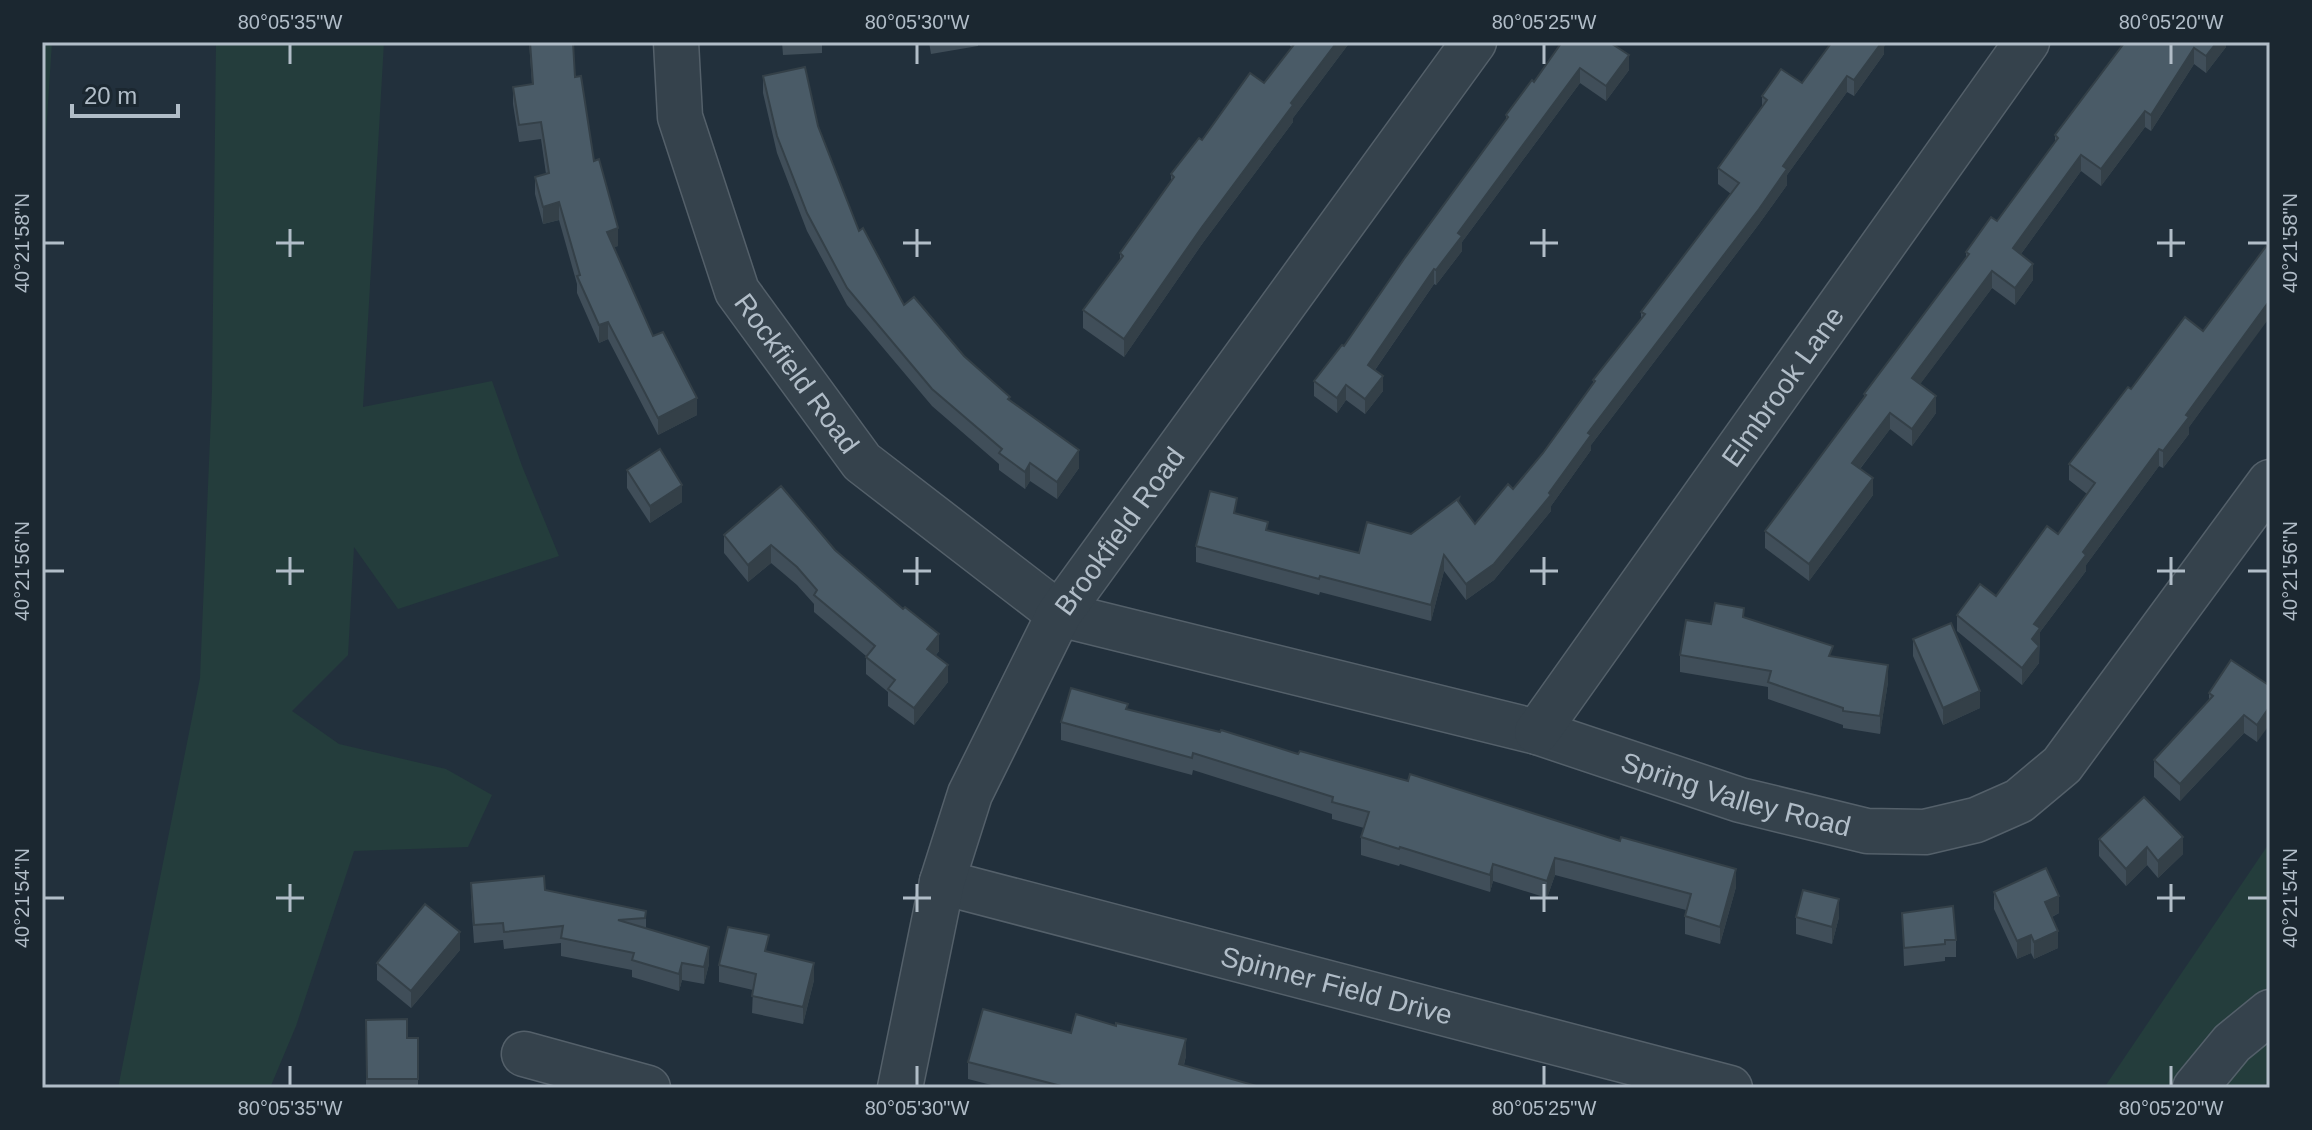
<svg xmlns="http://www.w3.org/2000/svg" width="2312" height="1130" viewBox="0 0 2312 1130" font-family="Helvetica,sans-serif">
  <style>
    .green { fill: #243d3c }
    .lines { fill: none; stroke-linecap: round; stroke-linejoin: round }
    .minor-casing { stroke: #54606a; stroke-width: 47 }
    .minor { stroke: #35424c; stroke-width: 44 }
    .wall { fill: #404e59 }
    .shaded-wall { fill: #344048 }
    .building { fill: #4a5b67; stroke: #344048; stroke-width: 2 }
    .ticks { fill: none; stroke: #b1bdc8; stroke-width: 3 }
    .labels { text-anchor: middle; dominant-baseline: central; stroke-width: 6; stroke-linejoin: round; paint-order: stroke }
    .street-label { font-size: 28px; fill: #b1bdc8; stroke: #1b2730 }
    .neatline { fill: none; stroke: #b1bdc8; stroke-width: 3 }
    .ticks-label { font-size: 20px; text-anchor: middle; fill: #b1bdc8 }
  </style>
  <rect width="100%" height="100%" fill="#22303c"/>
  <g class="green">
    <path d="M42,42h10l-10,153z"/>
    <path d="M216,42h168l-21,365 129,-26 30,85 37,90 -161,53 -44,-62 -6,108 -56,56 47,33 107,25 46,26 -24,52 -114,4 -58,175 -26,62h-152l82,-410 12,-287z"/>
    <path d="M2270,842v246h-166z"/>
  </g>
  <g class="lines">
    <g class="minor-casing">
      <g id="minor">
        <path id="s1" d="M676,42l4,75 57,174 125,171 197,152 478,118 203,68 127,31 58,1 51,-12 43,-19 43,-36 208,-283"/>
        <path id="s2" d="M1537,732l490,-690"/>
        <path id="s3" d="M942,882l788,206"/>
        <path d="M524,1054l124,34"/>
        <path id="s4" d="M900,1088l42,-206 28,-88 89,-180 415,-572"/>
        <path d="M2195,1088l37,-45 38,-31"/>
      </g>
    </g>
    <use href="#minor" class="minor"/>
  </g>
  <g class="wall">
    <path d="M529,42h44l2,35 19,84 24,85 -4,1 39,89 44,79 -39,20 -50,-96 -9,4 -22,-50v-9l-18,-64 -16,4 -8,-30v-17l11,-3 -5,-35 -22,3 -6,-38v-17l19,-3z"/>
    <path d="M782,42h51l-11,1v10l-39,2z"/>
    <path d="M929,42h49v4l-47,8z"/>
    <path d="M1290,42h60l-57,76v4l-91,122 -78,113 -41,-29v-18l37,-50v-7l51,-71v-8l31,-34 62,-57 28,-36 -2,-1z"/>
    <path d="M1562,42l67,28 -23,31 -26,-18 -118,159v9l-26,34 -2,-1 -59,86 8,21 -18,23 -19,-14 -9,13 -23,-17v-15l30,-35 162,-225v-6l28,-33z"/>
    <path d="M2122,42h104v5l-20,26 -12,-9 -43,67 -6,-4 -44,59 -20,-15 -60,83 12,26 -18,25 -23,-17 -72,96 16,29 -24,33 -22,-17 -30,40 13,26 -64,86 -44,-33v-17l99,-133v-4l102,-135v-7l31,-31 58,-79v-7l67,-89z"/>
    <path d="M1884,47v7l-30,42 -7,-4 -60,83v10l-28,39 -168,221v5l-40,56v5l-57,69 -28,20 -22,-29 -13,50 -111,-29 -1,3 -123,-33v-16l41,-33 31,18 91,22 52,-19 48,-32 16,22 38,-35 30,-36 50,-69v-4l48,-61v-7l90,-118 -13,-10v-16l44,-60v-12l40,-13z"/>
    <path d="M763,76l55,50 41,105 45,74 60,51 115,112 -22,31 -27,-18 -5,8 -26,-19v-6l-67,-58 -85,-101 -40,-74 -30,-78 -14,-60z"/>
    <path d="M2231,369l-42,58v7l-26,34 -4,-2 -73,99v6l-46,61 -1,31 -17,22 -65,-54v-16l39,-19 62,-62 29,-40 -18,-14v-16l62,-75z"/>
    <path d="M627,470l55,32 -32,21 -23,-35z"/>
    <path d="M724,535l111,15 104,101 -3,4 12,27 -34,43 -26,-19v-14l-22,-18v-18l-52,-44v-8l-17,-19 -26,-22 -23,19 -24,-29z"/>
    <path d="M2270,610v20l-1,-1v-17z"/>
    <path d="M1744,617l144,65 -8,52 -37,-6v-3l-75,-26v-12l-88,-15v-17l31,-31z"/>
    <path d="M1913,639l67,69 -37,17 -30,-69z"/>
    <path d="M2270,686l-13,56 -13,-9 -64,68 -26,-24v-17l55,-59v-8z"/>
    <path d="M1128,709l608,178 -16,57 -35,-10v-18l1,-6 -131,-35 -8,23 -54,-17 -3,11 -90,-28 -1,2 -38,-11v-18l3,-9 -32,-9v-5l-139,-44 -1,5 -131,-35v-18z"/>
    <path d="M2099,839l84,15 -25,24 -11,-13 -21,21 -27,-30z"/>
    <path d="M471,883l74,7 101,21v17l63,36 -5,20 -22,-4 -3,11 -47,-14v-7l-71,-14v-13l-57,6 -1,-9 -29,3 -3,-43z"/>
    <path d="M1994,892l65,21 -7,4 6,31 -24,11 -3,-6 -14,6 -23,-50z"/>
    <path d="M1902,913l54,27v17h-11v4l-41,5z"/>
    <path d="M1796,917h43l-7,27 -36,-10z"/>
    <path d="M460,950l-49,58 -34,-28v-17z"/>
    <path d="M769,952l45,28 -11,44 -51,-11 1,-23 -34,-8v-17z"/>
    <path d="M366,1020l41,18h11v50h-52z"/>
    <path d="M1071,1033l115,23 -2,9 76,23h-257l-35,-9v-17z"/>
  </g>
  <g class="shaded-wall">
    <path d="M1337,42h13l-57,76v4l-91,122 -78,113v-18l78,-112 89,-124z"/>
    <path d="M1880,42h8l-4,5v7l-30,42v-16z"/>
    <path d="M2217,42h9v5l-20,26v-17z"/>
    <path d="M2194,48v16l-43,67v-16z"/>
    <path d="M1629,55v15l-23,31v-15z"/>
    <path d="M1580,68v15l-118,159v9l-26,34v-15l22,-37z"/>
    <path d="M1847,76v16l-60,83v10l-28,39 -168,221v5l-40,56v5l-57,69 -28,20v-16l83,-91 39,-60z"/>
    <path d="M2145,111v16l-44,59v-17z"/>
    <path d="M2081,155v16l-68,94v-17z"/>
    <path d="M559,202v18l-16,4v-17z"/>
    <path d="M618,228v18l-11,3v-17z"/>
    <path d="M2033,264v16l-18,25v-17z"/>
    <path d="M1434,269v15l-66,96v-15z"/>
    <path d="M1992,271v17l-80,107v-17z"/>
    <path d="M2270,300v17l-81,110v7l-26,34v-17l23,-36z"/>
    <path d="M608,322v17l-9,4v-18z"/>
    <path d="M1383,376v15l-18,23v-15z"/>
    <path d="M1346,385v15l-9,13v-15z"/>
    <path d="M1936,396v17l-24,33v-17z"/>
    <path d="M697,398v17l-39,20v-17z"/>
    <path d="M1890,413v16l-38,50v-16z"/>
    <path d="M2159,449v17l-73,99v6l-46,61v13l-7,8 6,-7v17l-17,22v-17l10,-29 2,-15 49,-72z"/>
    <path d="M1079,450v18l-22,31v-17z"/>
    <path d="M1030,463v18l-5,8v-17z"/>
    <path d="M1873,478v17l-64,86v-17z"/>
    <path d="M682,485v17l-32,21v-17z"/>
    <path d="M771,545v18l-23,19v-17z"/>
    <path d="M1444,555v16l-13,50v-16z"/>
    <path d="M939,634v17l-12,15v-17z"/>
    <path d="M948,665v17l-34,43v-17z"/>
    <path d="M1888,665v17l-8,52v-18z"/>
    <path d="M1980,691v17l-37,17v-17z"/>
    <path d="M2270,706v18l-13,18v-17z"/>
    <path d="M2244,715v18l-64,68v-17z"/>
    <path d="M2183,837v17l-25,24v-17z"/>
    <path d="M2147,847v18l-21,21v-17z"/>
    <path d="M1555,858v17l-8,23v-17z"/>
    <path d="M1493,864v17l-3,11v-17z"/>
    <path d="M1736,869v18l-16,57v-17z"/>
    <path d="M2059,896v17l-14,7v-18z"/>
    <path d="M1839,899v18l-7,27v-17z"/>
    <path d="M2058,931v17l-24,11v-17z"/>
    <path d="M460,932v18l-49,58v-17z"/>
    <path d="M2031,935v18l-14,6v-18z"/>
    <path d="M709,947v17l-5,20v-17z"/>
    <path d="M682,963v17l-3,11v-17z"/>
    <path d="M814,963v17l-11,44v-17z"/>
    <path d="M1186,1039v17l-7,25v-17z"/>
  </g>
  <g class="building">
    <path d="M530,42h43l2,35 6,-1 13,85 5,-2 19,69 -11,4 46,104 10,-4 34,66 -39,20 -50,-96 -9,3 -22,-49 3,-1 -21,-73 -16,5 -8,-30 14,-4 -8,-51 -22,3 -6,-38 20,-3z"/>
    <path d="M1296,42h41l-46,61 2,2 -91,122 -78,112 -41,-29 40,-54 -3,-3 54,-76 -3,-3 28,-36 3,2 48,-67 14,10z"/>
    <path d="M1562,42h47l20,13 -23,31 -26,-18 -122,165 4,3 -26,34 -2,-1 -66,96 15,11 -18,23 -19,-14 -9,13 -23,-17 28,-36 2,1 60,-87 104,-142 -2,-2 26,-35 2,2z"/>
    <path d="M1832,42h50l-28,38 -7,-4 -64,90 4,3 -28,40 -171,224 3,2 -42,58 2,2 -57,69 -28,20 -22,-29 -13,50 -111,-29 -1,3 -123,-33 14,-55 27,7 -3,15 34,9 -2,8 93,23 8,-31 44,12 48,-36 -1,3 17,23 33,-40 5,5 30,-36 52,-72 -2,-1 52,-66 -4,-2 98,-129 -21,-15 49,-68 -5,-4 19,-27 21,14z"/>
    <path d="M2125,42h92l-11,14 -12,-8 -43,67 -6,-4 -44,58 -20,-14 -68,93 20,16 -18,24 -23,-17 -80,107 24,18 -24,33 -22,-16 -38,50 21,15 -64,86 -44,-33 101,-136 -2,-1 105,-140 -3,-2 25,-35 6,4 61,-83 -3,-3z"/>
    <path d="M805,67l13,59 41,105 4,-3 41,77 10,-8 50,59 46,41 -2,2 71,51 -22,32 -27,-19 -5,9 -26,-19 3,-4 -70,-60 -85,-101 -40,-75 -30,-77 -14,-60z"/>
    <path d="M2270,241v59l-84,115 3,2 -26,34 -4,-2 -76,103 3,3 -52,69 6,4 -8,11 7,7 -17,22 -65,-53 23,-31 16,12 51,-70 11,8 37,-51 -26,-19 59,-77 3,2 54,-72 18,14z"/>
    <path d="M660,449l22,36 -32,21 -23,-36z"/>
    <path d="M781,486l54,64 68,59 2,-2 34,27 -12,15 21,16 -34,43 -26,-19 7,-9 -29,-23 9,-11 -61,-51 3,-5 -20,-23 -26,-22 -23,20 -24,-30z"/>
    <path d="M1715,603l29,5 -1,9 90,29 -4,10 59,9 -8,51 -37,-5v-3l-75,-26 3,-11 -91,-16 6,-35 25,4z"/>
    <path d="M1951,623l29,68 -37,17 -30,-69z"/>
    <path d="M2231,660l39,26v20l-13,19 -13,-10 -64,69 -26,-24 59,-64 -4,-3z"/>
    <path d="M1071,688l57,16 -2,5 94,23 1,-2 77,24 2,-3 108,30 2,-7 210,67 1,-4 115,32 -16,58 -35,-11 6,-22 -119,-32 -17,-4 -8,23 -54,-17 -3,11 -90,-28 -1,2 -38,-12 8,-25 -37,-10 1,-5 -140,-44 -1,5 -131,-36z"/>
    <path d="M2144,797l39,40 -25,24 -11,-14 -21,22 -27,-30z"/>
    <path d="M2046,868l13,28 -14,6 13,29 -24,11 -3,-7 -14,6 -23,-49z"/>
    <path d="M544,876l1,14 101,21 -1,7 -27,2 91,27 -5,20 -22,-4 -3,11 -47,-14 2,-7 -73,-15 2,-12 -59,6 -1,-9 -29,2 -3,-42z"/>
    <path d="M1803,890l36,9 -7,28 -36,-10z"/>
    <path d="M425,904l35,28 -49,59 -34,-28z"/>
    <path d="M1953,906l3,34h-11v4l-41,4 -2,-35z"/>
    <path d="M728,927l41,8 -4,16 49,12 -11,44 -51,-11 4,-22 -37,-9z"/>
    <path d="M983,1009l88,24 5,-19 40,12v-3l70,16 -7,25 81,23 -1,1h-190l-101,-26z"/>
    <path d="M407,1019v19h11v41h-51l-1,-59z"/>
  </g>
  <path class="ticks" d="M290,44v20M917,44v20M1544,44v20M2171,44v20M290,229v28M917,229v28M1544,229v28M2171,229v28M44,243h20M276,243h28M903,243h28M1530,243h28M2157,243h28M2248,243h20M290,557v28M917,557v28M1544,557v28M2171,557v28M44,571h20M276,571h28M903,571h28M1530,571h28M2157,571h28M2248,571h20M290,884v28M917,884v28M1544,884v28M2171,884v28M44,898h20M276,898h28M903,898h28M1530,898h28M2157,898h28M2248,898h20M290,1066v20M917,1066v20M1544,1066v20M2171,1066v20"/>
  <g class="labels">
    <g class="street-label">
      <text stroke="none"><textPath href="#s1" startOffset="360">Rockfield Road</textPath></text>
      <text stroke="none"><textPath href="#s2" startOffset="424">Elmbrook Lane</textPath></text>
      <text stroke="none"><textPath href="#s4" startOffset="606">Brookfield Road</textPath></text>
      <text stroke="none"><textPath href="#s1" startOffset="1420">Spring Valley Road</textPath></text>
      <text stroke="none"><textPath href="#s3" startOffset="408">Spinner Field Drive</textPath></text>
    </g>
  </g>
  <rect width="2312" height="1130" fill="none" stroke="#1b2730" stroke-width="88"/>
  <path d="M72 104v12h106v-12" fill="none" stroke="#b1bdc8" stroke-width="4"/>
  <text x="84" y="104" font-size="24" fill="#b1bdc8" stroke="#1b2730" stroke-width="6" paint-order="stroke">20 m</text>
  <rect x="44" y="44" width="2224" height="1042" class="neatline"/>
  <g class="ticks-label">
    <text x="290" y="29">80°05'35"W</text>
    <text x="917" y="29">80°05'30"W</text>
    <text x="1544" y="29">80°05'25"W</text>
    <text x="2171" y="29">80°05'20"W</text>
    <text transform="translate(22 243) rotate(-90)" y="7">40°21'58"N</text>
    <text transform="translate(2290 243) rotate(-90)" y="7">40°21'58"N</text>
    <text transform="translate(22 571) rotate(-90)" y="7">40°21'56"N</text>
    <text transform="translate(2290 571) rotate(-90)" y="7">40°21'56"N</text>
    <text transform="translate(22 898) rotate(-90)" y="7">40°21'54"N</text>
    <text transform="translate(2290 898) rotate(-90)" y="7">40°21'54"N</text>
    <text x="290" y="1115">80°05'35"W</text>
    <text x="917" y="1115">80°05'30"W</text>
    <text x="1544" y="1115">80°05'25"W</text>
    <text x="2171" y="1115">80°05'20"W</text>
  </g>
</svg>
